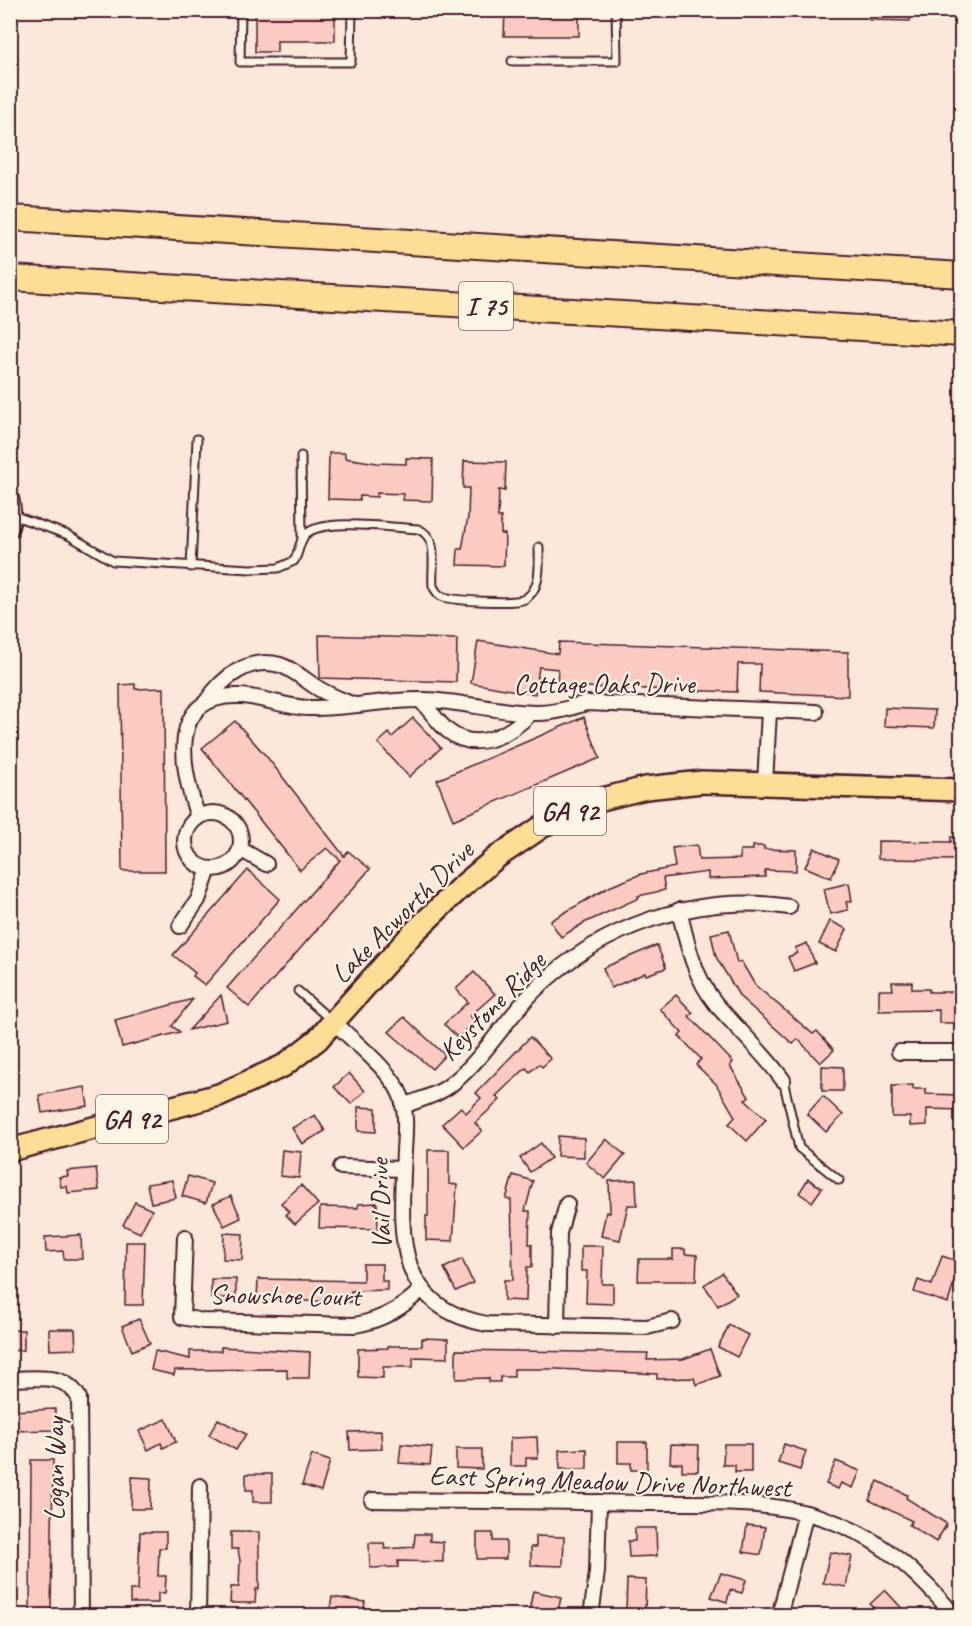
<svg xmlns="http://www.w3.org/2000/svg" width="972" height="1626" viewBox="0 0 972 1626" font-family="Caveat,sans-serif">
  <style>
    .building { fill: #facac3; stroke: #4a1f2b; stroke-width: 1.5 }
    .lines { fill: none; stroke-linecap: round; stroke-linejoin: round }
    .service-casing { stroke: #4a1f2b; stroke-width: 11 }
    .minor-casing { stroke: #4a1f2b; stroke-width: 18 }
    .primary-casing { stroke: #4a1f2b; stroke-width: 26 }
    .motorway-casing { stroke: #4a1f2b; stroke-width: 28 }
    .service { stroke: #fcf5e5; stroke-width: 7 }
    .minor { stroke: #fcf5e5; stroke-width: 14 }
    .primary { stroke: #fdde96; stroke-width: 21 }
    .motorway { stroke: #fdde96; stroke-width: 24 }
    .labels { text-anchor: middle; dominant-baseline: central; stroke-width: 4.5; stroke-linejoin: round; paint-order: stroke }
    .shield { fill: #fcf5e5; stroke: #7f5f63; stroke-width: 1.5 }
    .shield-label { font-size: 27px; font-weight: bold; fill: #4a1f2b }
    .street-label { font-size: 28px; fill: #4a1f2b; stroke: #fcf5e5 }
  </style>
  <rect width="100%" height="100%" fill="#fbe8db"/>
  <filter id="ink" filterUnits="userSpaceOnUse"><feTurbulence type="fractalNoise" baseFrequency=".0167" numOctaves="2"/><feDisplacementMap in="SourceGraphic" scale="12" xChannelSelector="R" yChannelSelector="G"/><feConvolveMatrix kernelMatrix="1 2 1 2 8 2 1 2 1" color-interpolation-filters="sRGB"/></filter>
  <g filter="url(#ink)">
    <g class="building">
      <path d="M255,10h80v31h-58v11h-22z"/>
      <path d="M505,10h74v26h-75z"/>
      <path d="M869,10h41v11l-41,-1z"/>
      <path d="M329,453h16v5l32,5 29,1v-6l27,1 -1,42 -29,-1 1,-6 -27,-1v4l-17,-1v4l-32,-1z"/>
      <path d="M464,461l42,1 -1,29 -6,-1 -1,27h3v17h4l-1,32 -47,-1 1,-16h4l6,-32 1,-29h-6z"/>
      <path d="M319,635l138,4 -1,43 -136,-4z"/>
      <path d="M478,641l80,13 1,-12 289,10v44l-89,-4 1,-28h-22l-1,28 -180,-6 1,-17 -19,-2 -4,27 -19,-3 -45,-8z"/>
      <path d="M135,684v5l29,-1 1,183h-43l-2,-186z"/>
      <path d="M885,708l50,2 -1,18 -50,-2z"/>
      <path d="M584,717l16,41 -147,62 -16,-40z"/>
      <path d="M413,718l28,30 -32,29 -31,-34 11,-10 3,4z"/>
      <path d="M235,721l32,36 77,99 4,-5 22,18 -121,138 -22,-19 113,-128 -13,-12 -27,22 -98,-122z"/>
      <path d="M951,837h11v23l-84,-1v-18l73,1z"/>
      <path d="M697,845l2,15 41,-1v-9h13v-4h11v3l32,1v21l-31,-1v7l-57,2v-7l-45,6 2,12 -27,6 1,2 -55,25 -23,14 -11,-16 59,-34 32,-13 34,-7 -3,-19z"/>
      <path d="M814,848l25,11 -8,19 -26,-11z"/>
      <path d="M248,870l32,29 -75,86 -12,-9 2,-3 -22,-18z"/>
      <path d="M849,883l3,18 -6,1 2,8 -18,4 -6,-25z"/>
      <path d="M830,921l17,8 -11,23 -17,-8z"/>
      <path d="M729,930l8,33 4,-2 14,24 58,49 4,-3 17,19 -14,13 -22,-24 -5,5 -53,-47 -24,-40 -5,-23z"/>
      <path d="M807,943l8,20 -21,8 -6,-14 9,-4 -2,-5z"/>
      <path d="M657,945l9,23 -20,7 -1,-2 -34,15 -8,-20z"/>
      <path d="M474,972l21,22 -25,22 5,5 -17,17 -14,-14 24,-22 -12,-13z"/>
      <path d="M892,982h20v7h17v3h32l1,31h-23v-13l-60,1v-21h14z"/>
      <path d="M221,995l6,26 -38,9z"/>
      <path d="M676,995l17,18 -4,3 44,46 -3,4 19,31 -4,3 21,19 -19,22 -18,-17 6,-7 -19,-33 -20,-19 5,-6 -22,-23 3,-3 -22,-24z"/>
      <path d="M193,999l-21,27 8,6 -58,15 -7,-27z"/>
      <path d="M404,1017l41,38 -13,14 -43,-37z"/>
      <path d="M530,1037l21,22 -9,8 -3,-3 -9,8 -4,-4 -30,28 4,4 -25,23 7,8 -18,16 -22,-23 19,-17 5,6 15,-15 -5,-5z"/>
      <path d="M822,1066l21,1v24h-21z"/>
      <path d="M349,1073l16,18 -14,13 -17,-17z"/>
      <path d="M913,1085v4h13v5l36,1v15l-35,-1v16l-17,1v-9h-18v-31z"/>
      <path d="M85,1087l3,19 -46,7 -3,-18z"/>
      <path d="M823,1096l20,19 -17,17 -19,-18z"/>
      <path d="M358,1107l18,1v24l-18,-1z"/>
      <path d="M315,1115l10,16 -23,13 -10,-16z"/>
      <path d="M558,1136l26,2v19l-27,-1z"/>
      <path d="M606,1139l19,16 -20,24 -19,-16z"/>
      <path d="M541,1143l10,15 -21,14 -10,-14z"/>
      <path d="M282,1150l19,2 -2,26 -19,-2z"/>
      <path d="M428,1150h21v34l8,1 -4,56 -27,-1v-24h2z"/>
      <path d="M96,1168l3,22 -31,3 -1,-7 -6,1 -2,-10 9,-1 -1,-5z"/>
      <path d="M513,1175l20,6 -8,30h5l-1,33h3v23h-5l-1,34 -22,-1v-20h9l-2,-80 -5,-1z"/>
      <path d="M188,1176l24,7 -6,20 -24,-7z"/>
      <path d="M808,1179l14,9 -10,14 -13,-9z"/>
      <path d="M172,1180l4,18 -25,5 -4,-19z"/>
      <path d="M636,1180l1,25h-9l-8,35 -19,-4 5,-24 4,1 -1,-32z"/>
      <path d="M301,1185l17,19 -23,20 -9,-9 3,-3 -8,-9z"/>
      <path d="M231,1196l10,22 -17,8 -11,-22z"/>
      <path d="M135,1202l17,8 -12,23 -17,-8z"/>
      <path d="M377,1203l1,26 -59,-1 1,-21 38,1v-4z"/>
      <path d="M224,1233l19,1 -1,26 -19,-1z"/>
      <path d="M81,1235l1,24h-18l-1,-8 -17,1 -1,-15z"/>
      <path d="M126,1242h19l-2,63h-18z"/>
      <path d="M581,1246h22l-1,38h11v20l-27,-1 1,-32h-6z"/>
      <path d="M673,1249h12v5l12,1 -1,26h-58l1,-22h34z"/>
      <path d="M942,1256l18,6 -12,41 -34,-11 4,-12 14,5z"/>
      <path d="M462,1259l11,24 -17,8 -12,-23z"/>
      <path d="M363,1264h19v17h5v9l-36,1v11l-94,-2 1,-21 105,2z"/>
      <path d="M722,1273l15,21 -19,12 -14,-21z"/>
      <rect x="211" y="1279" width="25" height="19"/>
      <path d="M139,1319l11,24 -18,8 -10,-25z"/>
      <path d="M729,1325l19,10 -11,22 -19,-10z"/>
      <path d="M49,1329h26l1,20 -26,1z"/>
      <path d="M10,1330h14v20l-14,1z"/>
      <path d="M422,1338l26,1v19l-35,-1v10h-30v11l-25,-1v-28l30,-1v-2h34z"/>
      <path d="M221,1347l89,5 -1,26h-22v-9l-112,1 -1,5 -23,-5 4,-19 35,8v-8h31z"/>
      <path d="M710,1349l10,27 -24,9 -2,-7 -37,1v-5l-100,-5h-43v8h-14v5h-11v-4l-33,1v-29l192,3 -1,7 36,-1z"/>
      <path d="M55,1409v21l-45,1v-20z"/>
      <path d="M166,1419l10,23 -13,6 -2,-5 -13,7 -9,-19z"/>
      <path d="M218,1419l28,15 -10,16 -27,-15z"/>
      <path d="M381,1431l1,18 -32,1 -1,-18z"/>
      <path d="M537,1437l1,21h-12v8h-16v-28z"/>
      <path d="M618,1442h29v28h-16v-7h-13z"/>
      <path d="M401,1444l31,3 -2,18 -31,-2z"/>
      <path d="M671,1444l28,1 -1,26h-16v-8h-12z"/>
      <path d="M724,1444h27v28h-16v-7h-12z"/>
      <path d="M784,1444l22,7 -6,19 -22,-7z"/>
      <path d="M456,1449h26v20l-26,-1z"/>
      <path d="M587,1449v20h-27l-1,-19z"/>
      <path d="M312,1455l18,6 -9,30 -19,-6z"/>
      <path d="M31,1460h22l-2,156h-21z"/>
      <path d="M836,1461l24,10 -7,17 -12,-5 -3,6 -12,-5z"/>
      <path d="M246,1474h26v28h-19v-12h-7z"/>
      <path d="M132,1477l19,1 -1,31h-19z"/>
      <path d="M878,1481l29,14 -1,3 41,26 -11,18 -27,-17 3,-4 -43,-21z"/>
      <path d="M747,1525l18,2 -4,28 -18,-3z"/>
      <path d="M635,1528h21l1,28 -28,1 -1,-16h7z"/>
      <path d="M140,1532h26v16h-7l-1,28h8l-1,17h-7v10h-28v-13h8z"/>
      <path d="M231,1532h28v57h-3l-1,14h-25l1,-16h8l1,-26 -2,-12h-7z"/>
      <path d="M477,1533h16v8h13v18h-29z"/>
      <path d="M415,1534h15v7l13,1v20l-45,-1v6l-28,1 -1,-25h15l1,6 29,-2z"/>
      <path d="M536,1536l28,1 -1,29 -32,-1v-18h5z"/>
      <path d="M830,1552l22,4 -6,31 -23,-4z"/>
      <path d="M721,1573l25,7 -4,13 -12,-3 -3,12 -16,-5z"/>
      <path d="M627,1579l19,1 -1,31h-19z"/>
      <path d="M885,1590l24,26h-28l-11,-12z"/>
      <path d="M533,1591l28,6 -3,16 -30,3z"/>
      <path d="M332,1597l33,5 -2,14h-34z"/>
    </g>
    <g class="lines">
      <g class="service-casing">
        <g id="service">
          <path d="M241,10l-1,52h111l1,-52"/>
          <path d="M512,61h105l-1,-51"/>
          <path d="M301,456l1,84"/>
          <path d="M10,484c7,17 11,36 0,53"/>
          <path d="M18,517l50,18 45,26 137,8 28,-1 16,-7c5,-8 5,-19 11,-26 16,-18 89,-7 113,-6 22,9 13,37 15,57 2,4 4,8 8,10 11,5 74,8 84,3 17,-11 14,-35 14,-52"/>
          <path d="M191,567l6,-128"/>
          <path d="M298,991l34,30"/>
          <path d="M783,1080l16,68 40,32"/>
        </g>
      </g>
      <g class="minor-casing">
        <g id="minor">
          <path d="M420,700c10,10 18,23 28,31 29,23 62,3 83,-18"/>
          <path d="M206,702c16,-24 43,-46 74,-37 13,4 25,15 36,22 12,8 24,12 38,18"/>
          <path d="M765,783l4,-71"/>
          <circle cx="213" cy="841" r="28"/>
          <path d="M198,817c-16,-46 -33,-124 42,-121 23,1 45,11 67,12 40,1 78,-9 118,-8 38,1 75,13 113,13 17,0 32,-5 48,-10l230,9"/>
          <path d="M240,849l26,15"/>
          <path d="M679,910c8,33 15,67 37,94 22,26 47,48 67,76"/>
          <path d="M180,926l18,-26 11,-31"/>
          <path d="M334,1022c20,20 57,48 67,74 6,17 4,37 3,55 -3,77 -14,155 83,173l160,3 25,-6"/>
          <path d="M899,1052h63"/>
          <path d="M403,1106c15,-6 33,-10 46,-20 33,-25 56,-66 85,-95 66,-65 163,-99 255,-84"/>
          <path d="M341,1167l62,2"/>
          <path d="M185,1237l-3,80 21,4 152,4c27,-5 46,-16 66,-35"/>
          <path d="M557,1326l2,-93 8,-29"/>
          <path d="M10,1379c26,0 55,-7 69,19l2,218"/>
          <path d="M372,1500c91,1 182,1 274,3 64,1 132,-5 193,21 49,20 82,53 116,92"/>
          <path d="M198,1616l2,-130"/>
          <path d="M591,1616l6,-44 2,-70"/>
          <path d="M779,1616l27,-103"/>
        </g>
      </g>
      <g class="primary-casing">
        <path id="primary" d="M10,1150l209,-55 64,-29 34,-26 96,-107 46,-44 38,-32 49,-33 52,-24 48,-12 56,-6 260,8"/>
      </g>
      <g class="motorway-casing">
        <g id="motorway">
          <path d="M10,218l952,57"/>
          <path d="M10,278l952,56"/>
        </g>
      </g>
      <use href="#service" class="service"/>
      <use href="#minor" class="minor"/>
      <use href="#primary" class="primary"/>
      <use href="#motorway" class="motorway"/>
    </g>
  </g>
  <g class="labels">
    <g class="shield">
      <rect x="459" y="282" width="54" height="48" rx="4.5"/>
      <rect x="534" y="787" width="72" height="48" rx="4.5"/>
      <rect x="96" y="1095" width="72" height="48" rx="4.5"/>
    </g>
    <g class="shield-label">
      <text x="486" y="306">I 75</text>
      <text x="570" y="811">GA 92</text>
      <text x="132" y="1119">GA 92</text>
    </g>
    <g class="street-label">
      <text x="604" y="683">Cottage Oaks Drive</text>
      <text transform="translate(402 912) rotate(-45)">Lake Acworth Drive</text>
      <text transform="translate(492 1006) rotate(-46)">Keystone Ridge</text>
      <text transform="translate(380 1204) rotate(-92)">Vail Drive</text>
      <text transform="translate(285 1295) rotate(1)">Snowshoe Court</text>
      <text transform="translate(54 1469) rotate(-90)">Logan Way</text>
      <text transform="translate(610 1481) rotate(2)">East Spring Meadow Drive Northwest</text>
    </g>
  </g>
  <rect width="972" height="1626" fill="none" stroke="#fcf5e5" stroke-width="36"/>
  <rect x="18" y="18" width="936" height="1590" fill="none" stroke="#4a1f2b" stroke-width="2" filter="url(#ink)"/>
</svg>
